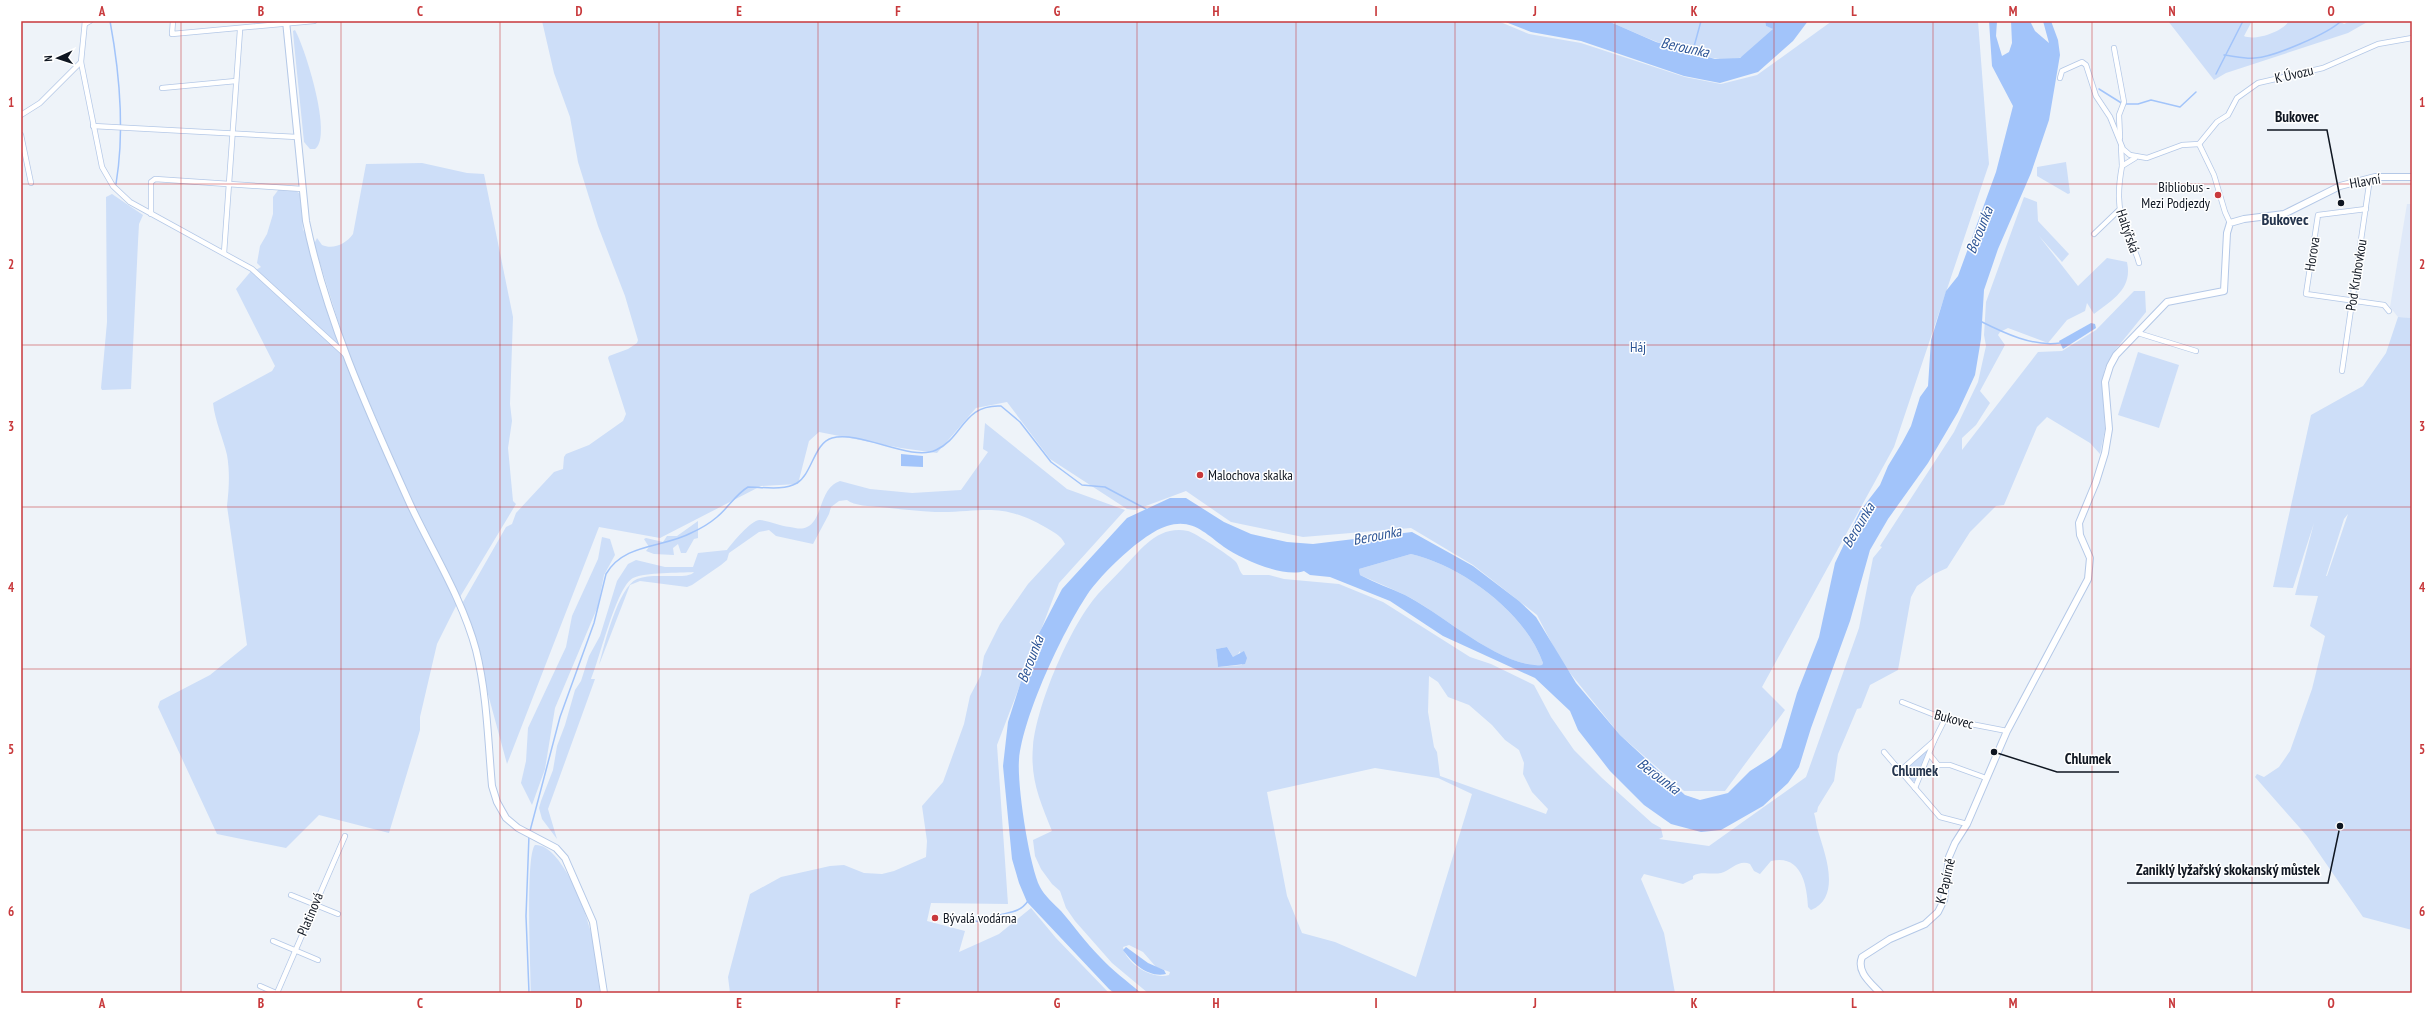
<svg xmlns="http://www.w3.org/2000/svg" width="2433" height="1014" viewBox="0 0 2433 1014" font-family="'PT Sans Narrow',sans-serif">
  <style>
    .built { fill: #dfe9f9 }
    .green { fill: #cddef8; fill-rule: evenodd }
    .water { fill: #a2c4fa; fill-rule: evenodd }
    .lines { fill: none; stroke-linecap: round; stroke-linejoin: round }
    .stream { stroke: #a2c4fa; stroke-width: 1.5 }
    .street-casing { stroke: #b4c8e7; stroke-width: 6 }
    .secondary-casing { stroke: #b4c8e7; stroke-width: 8 }
    .street { stroke: #fff; stroke-width: 4.5 }
    .secondary { stroke: #fff; stroke-width: 6 }
    .grid { fill: none; stroke: #c8393c; stroke-width: 1; stroke-opacity: 0.55 }
    .poi-dot { fill: #c8393c; stroke: #fff; stroke-width: 1.5 }
    .labels { text-anchor: middle; dominant-baseline: central; stroke-width: 3; stroke-linejoin: round; paint-order: stroke }
    .street-label { font-size: 14px; fill: #0f1621; stroke: #fff }
    .poi-label { font-size: 14px; fill: #0f1621; stroke: #fff; text-anchor: start }
    .park-label { font-size: 14px; fill: #2b5393; stroke: #fff }
    .water-label { font-size: 15px; font-style: italic; fill: #2d5596; stroke: #fff }
    .neighbourhood-label { font-size: 15px; font-weight: bold; fill: #25354e; stroke: #fff }
    .quarter-label { font-size: 16px; font-weight: bold; fill: #25354e; stroke: #fff }
    .leader { fill: none; stroke: #0f1621; stroke-width: 1.5 }
    .callout-dot { fill: #0f1621; stroke: #fff; stroke-width: 1.5 }
    .callout-label { font-size: 15px; text-anchor: middle; font-weight: bold; fill: #0f1621; stroke: #fff; stroke-width: 3; stroke-linejoin: round; paint-order: stroke }
    .neatline { fill: none; stroke: #c8393c; stroke-width: 1.5 }
    .grid-label { font-size: 13px; text-anchor: middle; font-weight: bold; fill: #c8393c }
  </style>
  <rect width="100%" height="100%" fill="#eef3f9"/>
  <path class="built" d="M2407,204h5v114l-14,-1 -8,-10z"/>
  <g class="green">
    <path d="M542,21h956l31,13 52,9 104,34 36,7 36,-9 75,-54h146l11,143 -95,283 -132,240 23,23 -60,81h-41l-64,-56 -58,-72 -25,-48 -64,-50 -62,-37 -108,9 -72,-15 -45,-31 -51,19 -8,-1 -77,-50 -43,-57 -31,6 -39,45 -36,-5 -82,-16 -10,9 -11,43 -37,2 -101,52 -61,-11 -92,237 -44,-162 43,-75 6,-3 4,-11 38,-41 9,-3 1,-12 2,-3 23,-9 34,-24 3,-7 -18,-56 1,-2 19,-7 9,-6 1,-3 -13,-44 -27,-70 -20,-64 -8,-45 -16,-44z"/>
    <path d="M1608,21h157l1,5 8,3c-8,7 -27,27 -35,29 -33,8 -101,-24 -131,-37z"/>
    <path d="M2168,21h84l-8,15c11,5 38,-4 45,-15h50l5,3 7,-3h18l-21,12 -122,40 -12,7z"/>
    <path d="M295,30c10,18 38,106 20,119h-5l-6,-7 -10,-99 -1,-12z"/>
    <path d="M2066,162l4,31 -2,1 -31,-18v-9z"/>
    <path d="M422,163l45,10 17,1 29,143 -3,87 2,17 -4,27 5,53 3,3 -56,93 -47,-93 -65,-151 -34,-109 3,-6 5,7c11,5 24,-1 31,-11l13,-70z"/>
    <path d="M279,189l16,1 5,4 3,36 4,4 39,121 -92,-84 7,-4 -4,-4 3,-17 7,-12 6,-20v-17z"/>
    <path d="M112,194l31,21 -4,9 -1,18 -7,147 -29,1 -1,-2 6,-66 -1,-125z"/>
    <path d="M2024,197l13,5 1,19 31,33 -7,8 -23,-26 39,50 29,-28 20,4c6,27 -15,38 -33,52l-7,-11 -2,8 -18,9 -19,23 -40,-15 -8,4 -2,3 7,10 -25,46 10,12 -14,22 -14,13v12l76,-98 24,-1 34,-21 38,-39h11l1,21 -30,37 -11,19 -3,13 3,48 -5,25 -10,-11 -43,-26 -10,10 -33,78 -8,1 -26,26 -23,36 -13,6 -17,12 -6,11 -13,73 -28,15 -9,23 -4,1 -19,45 -4,27 -16,26 -1,5 -3,1c2,6 2,12 4,18 7,23 24,66 -7,79l-3,-3c-1,-23 -7,-53 -37,-46l-11,13 -6,-3 -4,-7c-11,-5 -19,6 -29,9 -9,2 -21,-2 -28,3v3l-10,5 -39,-10 -3,5 23,54 11,60h-527l-36,-30 -37,-42 -9,-13 -6,-17 -8,-7 -11,-15 -6,-13 -2,-16 19,-9c-12,-30 -22,-52 -19,-85 4,-42 37,-120 65,-152 8,-9 17,-17 25,-26 18,-18 34,-43 65,-37 6,1 44,26 48,31 3,4 3,9 7,13h26l15,4 55,5 44,18 87,55 21,7 43,21 17,32 23,33 28,28 50,45 9,5 2,9 -4,2 50,7 97,-69 53,-149 14,-70 9,-11 -2,-1 74,-114 24,-50 8,-36 -2,-11 2,-33zM1227,647l6,10h3l4,-6 2,14 -24,2 -2,-18zM1429,676l9,6 10,15 21,8 23,20 13,15 14,10 5,13 -1,11 9,18 16,17 -2,5 -106,-38 -3,-24 -3,-5 -6,-35zM1375,768l63,10 34,16 -56,183 -81,-35 -33,-9 -15,-37 -20,-104zM1129,945l14,7 13,15 14,5 -1,3c-16,5 -43,-11 -46,-28z"/>
    <path d="M252,270l92,85 94,212 20,35 -21,42 -17,73v13l-31,103 -70,-18 -33,33 -69,-14 -59,-127 2,-6 50,-26 37,-30 -20,-139c2,-17 3,-34 0,-51 -4,-17 -12,-34 -14,-52l59,-32 3,-5 -39,-77z"/>
    <path d="M2398,317l14,1v612l-49,-13 -56,-81 -52,-59 2,-3 7,3 15,-10 11,-16 22,-62 13,-53 -15,-10 8,-30 -23,-1 19,-72 -21,65 -20,-1 38,-172 52,-29 23,-33zM2348,514l-21,62h-1l18,-57z"/>
    <path d="M2138,352l41,13 -20,63 -41,-13z"/>
    <path d="M985,423l82,66 58,21 -66,73 -62,162 11,159 -77,-1 -4,18 38,10 -6,21 40,-18 32,-26 25,30 53,55h-379l-2,-16 22,-83 31,-17 49,-11 14,-1 20,8 18,1 12,-3 32,-14 1,-16 -5,-35 21,-24 21,-58 6,-28 11,-21 3,-19 16,-32 28,-40 37,-40c-4,-9 -12,-12 -20,-17 -46,-26 -62,-14 -110,-15 -18,-1 -37,-3 -55,-5 -9,-1 -26,-1 -33,-7l-8,1 -8,6 -2,7 -16,30 -37,-8 -7,-6 -10,2 -30,21 -2,7 -6,5 -29,20 -5,2 -47,-6 -10,4 -31,80c5,-19 19,-78 38,-86 10,-4 23,-3 33,-3 7,0 20,1 24,-4 -15,1 -48,0 -61,6 -17,9 -33,81 -42,101h4l-47,130 9,30 -15,-20 -3,-11 2,-7 12,-31 4,-24 8,-21 10,-35 6,-9 8,-25 11,-20 17,-55 11,-17 8,-4 29,7h28l5,-14 29,-3c5,-7 25,-31 33,-30 10,1 19,6 30,7 6,1 11,3 17,0 16,-7 12,-39 33,-46l30,8 42,4 49,-3 27,-38 -5,-3z"/>
    <path d="M698,521v17l-4,1 -8,14h-5l-3,-9 -5,4 1,7 -20,-1 -8,-3 3,-4 -5,-8 2,-1 17,4 4,-6h10z"/>
    <path d="M602,537l8,2 5,16 -11,20 -6,31 -43,102 -10,61 -13,36 -11,-22 5,-22 2,-33 38,-81 6,-31 26,-57z"/>
    <path d="M1411,554c51,12 114,58 132,109l-1,2c-42,3 -100,-52 -137,-70 -14,-7 -30,-13 -45,-20l-1,-6z"/>
    <path d="M1932,744l-16,37h-4l-7,-7v-6z"/>
    <path d="M535,845c25,-2 50,63 55,84 6,21 7,43 10,64h-69c0,-22 -6,-137 4,-148z"/>
  </g>
  <g class="water">
    <path d="M1503,21h105l48,21 59,17 25,-1 33,-29 -7,-3 -1,-5h43l-15,20 -35,31 -38,11 -36,-7 -103,-35 -50,-9z"/>
    <path d="M1989,21h8l-1,15 6,20 7,-4 3,-9 -1,-22h19l5,10 14,12 -6,-22h8l7,19 2,15 -11,65 -18,53 -33,76 -14,41 -3,49 -6,36 -17,37 -30,51 -40,56 -18,31 -20,71 -39,107 -12,39 -11,16 -25,23 -42,24 -20,2 -30,-8 -27,-19 -34,-34 -32,-41 -8,-19 -35,-33 -92,-42 -53,-35 -60,-24 -20,-2 -6,-4c-20,7 -63,-12 -80,-24 -19,-14 -32,-29 -57,-21 -24,7 -66,48 -80,69 -25,38 -64,121 -68,165 -2,25 10,105 21,127 4,8 14,17 21,24 13,15 25,32 39,46 12,13 27,24 41,36h-27l-5,-4 -82,-87 -8,-19 -7,-24 -9,-93 5,-44 24,-75 30,-58 65,-71 43,-20h16l38,24 27,12 36,8 26,2 99,-12 61,34 46,35 17,16 40,66 44,52 65,60 15,5 28,-7 22,-22 22,-14 9,-9 16,-55 22,-56 16,-74 25,-52 20,-26 8,-19 14,-23 9,-17 9,-29 8,-11 3,-46 15,-49 12,-15 38,-104 17,-66 -21,-40zM1411,554c51,12 114,58 132,109l-1,2c-40,4 -102,-53 -137,-70 -15,-7 -30,-12 -45,-20l-1,-6z"/>
    <path d="M2091,323l4,1 1,4 -33,21 -4,-8z"/>
    <path d="M901,454l22,2v11l-22,-1z"/>
    <path d="M1227,647l6,10 11,-6 3,7 -2,6 -27,3 -2,-18z"/>
    <path d="M1126,947l22,16 16,7 2,4c-17,4 -33,-10 -43,-24z"/>
  </g>
  <g class="lines">
    <g class="stream">
      <path d="M110,21c10,54 15,109 6,163"/>
      <path d="M1692,54l9,-33"/>
      <path d="M2224,55c10,1 21,4 31,3 18,-1 73,-24 86,-37"/>
      <path d="M2216,74l27,-53"/>
      <path d="M2099,89l24,15h15l13,-4 29,7 16,-15"/>
      <path d="M1980,321c24,12 53,26 80,22"/>
      <path d="M530,831l30,-114 34,-94 12,-49c18,-31 57,-26 85,-41 9,-4 19,-10 26,-16 11,-9 19,-23 31,-30 14,0 36,4 49,-4 15,-9 17,-40 35,-45 28,-8 79,24 104,12 27,-12 27,-46 65,-44l19,16 31,40 31,23 23,2 41,22"/>
      <path d="M943,914l37,8"/>
      <path d="M989,920c12,-10 28,-3 39,-19"/>
      <path d="M529,993l-3,-77 3,-81"/>
    </g>
    <g class="street-casing">
      <g id="street">
        <path d="M85,21l-4,41 21,105 11,19 17,16 122,67 94,86"/>
        <path d="M173,21l-1,13 142,-13"/>
        <path d="M85,24l5,-3"/>
        <path d="M2114,48l10,54 -5,13 1,23"/>
        <path d="M2060,78l2,-7 20,-9 4,3 10,31 14,21 13,32 7,6 17,3 35,-13 17,-1"/>
        <path d="M162,88l74,-7"/>
        <path d="M21,115l19,-12 41,-41"/>
        <path d="M93,126l204,11"/>
        <path d="M21,135l10,48"/>
        <path d="M2199,144l18,-22 11,-7 9,-17 21,-15 65,-15 55,-24 34,-6"/>
        <path d="M2199,144l15,31 11,37 5,11"/>
        <path d="M2121,146l1,20"/>
        <path d="M2135,158l-13,8c-4,22 -5,41 3,62 4,13 11,22 14,35"/>
        <path d="M2366,209l-48,6 -12,79 78,11 5,6"/>
        <path d="M151,214v-32l4,-3 147,10"/>
        <path d="M2094,234l25,-24"/>
        <path d="M224,253l16,-223"/>
        <path d="M2138,333l58,18"/>
        <path d="M2342,371l28,-193"/>
        <path d="M1902,702l43,17 62,12"/>
        <path d="M1884,752l56,65 27,7"/>
        <path d="M1930,755l8,10h12l36,13"/>
        <path d="M1900,771l34,-30 11,-22"/>
        <path d="M1915,788l19,-47"/>
        <path d="M291,895l47,19"/>
        <path d="M273,941l45,19"/>
        <path d="M260,986l16,7"/>
        <path d="M277,993l68,-157"/>
      </g>
    </g>
    <g class="secondary-casing">
      <g id="secondary">
        <path d="M286,21l20,200c20,98 63,192 104,283 23,49 52,94 66,146 11,44 12,91 16,136l5,16 9,16 12,10 38,20 9,10 28,64 11,71"/>
        <path d="M1880,993c-9,-10 -24,-21 -18,-36l28,-18 35,-15 13,-12 6,-12 5,-43 6,-14 12,-19 40,-93 81,-152 2,-21 -10,-23 -1,-12 17,-41 9,-29 4,-24 -4,-47 5,-16 6,-11 51,-53 57,-11 3,-58 3,-10 14,-4 40,-5 56,-28 35,-9h37"/>
      </g>
    </g>
    <use href="#street" class="street"/>
    <use href="#secondary" class="secondary"/>
  </g>
  <path class="grid" d="M181,21v972M341,21v972M500,21v972M659,21v972M818,21v972M978,21v972M1137,21v972M1296,21v972M1455,21v972M1615,21v972M1774,21v972M1933,21v972M2092,21v972M2252,21v972M21,184h2391M21,345h2391M21,507h2391M21,669h2391M21,830h2391"/>
  <g class="poi-dot">
    <circle cx="2218" cy="195" r="4"/>
    <circle cx="1200" cy="475" r="4"/>
    <circle cx="935" cy="918" r="4"/>
  </g>
  <g class="labels">
    <g class="street-label">
      <text transform="translate(2294 74) rotate(-13)">K Úvozu</text>
      <text transform="translate(2365 181) rotate(-10)">Hlavní</text>
      <text transform="translate(2128 231) rotate(71)">Haltýřská</text>
      <text transform="translate(2312 254) rotate(-81)">Horova</text>
      <text transform="translate(2356 275) rotate(-81)">Pod Kruhovkou</text>
      <text transform="translate(1954 719) rotate(15)">Bukovec</text>
      <text transform="translate(1945 881) rotate(-77)">K Papírně</text>
      <text transform="translate(310 914) rotate(-67)">Platinová</text>
    </g>
    <g class="poi-label">
      <text x="2210" y="187" text-anchor="end">Bibliobus -<tspan x="2210" dy="16">Mezi Podjezdy</tspan></text>
      <text x="1208" y="475">Malochova skalka</text>
      <text x="943" y="918">Bývalá vodárna</text>
    </g>
    <g class="park-label">
      <text x="1638" y="347">Háj</text>
    </g>
    <g class="water-label">
      <text transform="translate(1685 47) rotate(12)">Berounka</text>
      <text transform="translate(1979 230) rotate(-68)">Berounka</text>
      <text transform="translate(1858 525) rotate(-59)">Berounka</text>
      <text transform="translate(1377 535) rotate(-11)">Berounka</text>
      <text transform="translate(1030 659) rotate(-69)">Berounka</text>
      <text transform="translate(1659 776) rotate(37)">Berounka</text>
    </g>
    <g class="neighbourhood-label">
      <text x="1915" y="770">Chlumek</text>
    </g>
    <g class="quarter-label">
      <text x="2285" y="219">Bukovec</text>
    </g>
  </g>
  <path class="leader" d="M2341 203L2327 130H2267M1994 752L2057 772H2119M2340 826L2328 883H2127"/>
  <g class="callout-dot">
    <circle cx="2341" cy="203" r="4"/>
    <circle cx="1994" cy="752" r="4"/>
    <circle cx="2340" cy="826" r="4"/>
  </g>
  <g class="callout-label">
    <text x="2297" y="122">Bukovec</text>
    <text x="2088" y="764">Chlumek</text>
    <text x="2228" y="875">Zaniklý lyžařský skokanský můstek</text>
  </g>
  <rect width="2433" height="1014" fill="none" stroke="#ffffff" stroke-width="44"/>
  <g transform="translate(58 58) rotate(267)" stroke="#ffffff" stroke-width="3" paint-order="stroke">
  <path d="M0-3L7 15L0 10L-7 15Z" fill="#0f1621"/>
  <text y="-6" font-size="11" font-weight="bold" text-anchor="middle" fill="#0f1621">N</text>
  </g>
  <rect x="22" y="22" width="2389" height="970" class="neatline"/>
  <g class="grid-label">
    <text x="102" y="16">A</text>
    <text x="261" y="16">B</text>
    <text x="420" y="16">C</text>
    <text x="579" y="16">D</text>
    <text x="739" y="16">E</text>
    <text x="898" y="16">F</text>
    <text x="1057" y="16">G</text>
    <text x="1216" y="16">H</text>
    <text x="1376" y="16">I</text>
    <text x="1535" y="16">J</text>
    <text x="1694" y="16">K</text>
    <text x="1854" y="16">L</text>
    <text x="2013" y="16">M</text>
    <text x="2172" y="16">N</text>
    <text x="2331" y="16">O</text>
    <text x="11" y="107">1</text>
    <text x="2422" y="107">1</text>
    <text x="11" y="269">2</text>
    <text x="2422" y="269">2</text>
    <text x="11" y="431">3</text>
    <text x="2422" y="431">3</text>
    <text x="11" y="592">4</text>
    <text x="2422" y="592">4</text>
    <text x="11" y="754">5</text>
    <text x="2422" y="754">5</text>
    <text x="11" y="916">6</text>
    <text x="2422" y="916">6</text>
    <text x="102" y="1008">A</text>
    <text x="261" y="1008">B</text>
    <text x="420" y="1008">C</text>
    <text x="579" y="1008">D</text>
    <text x="739" y="1008">E</text>
    <text x="898" y="1008">F</text>
    <text x="1057" y="1008">G</text>
    <text x="1216" y="1008">H</text>
    <text x="1376" y="1008">I</text>
    <text x="1535" y="1008">J</text>
    <text x="1694" y="1008">K</text>
    <text x="1854" y="1008">L</text>
    <text x="2013" y="1008">M</text>
    <text x="2172" y="1008">N</text>
    <text x="2331" y="1008">O</text>
  </g>
</svg>
